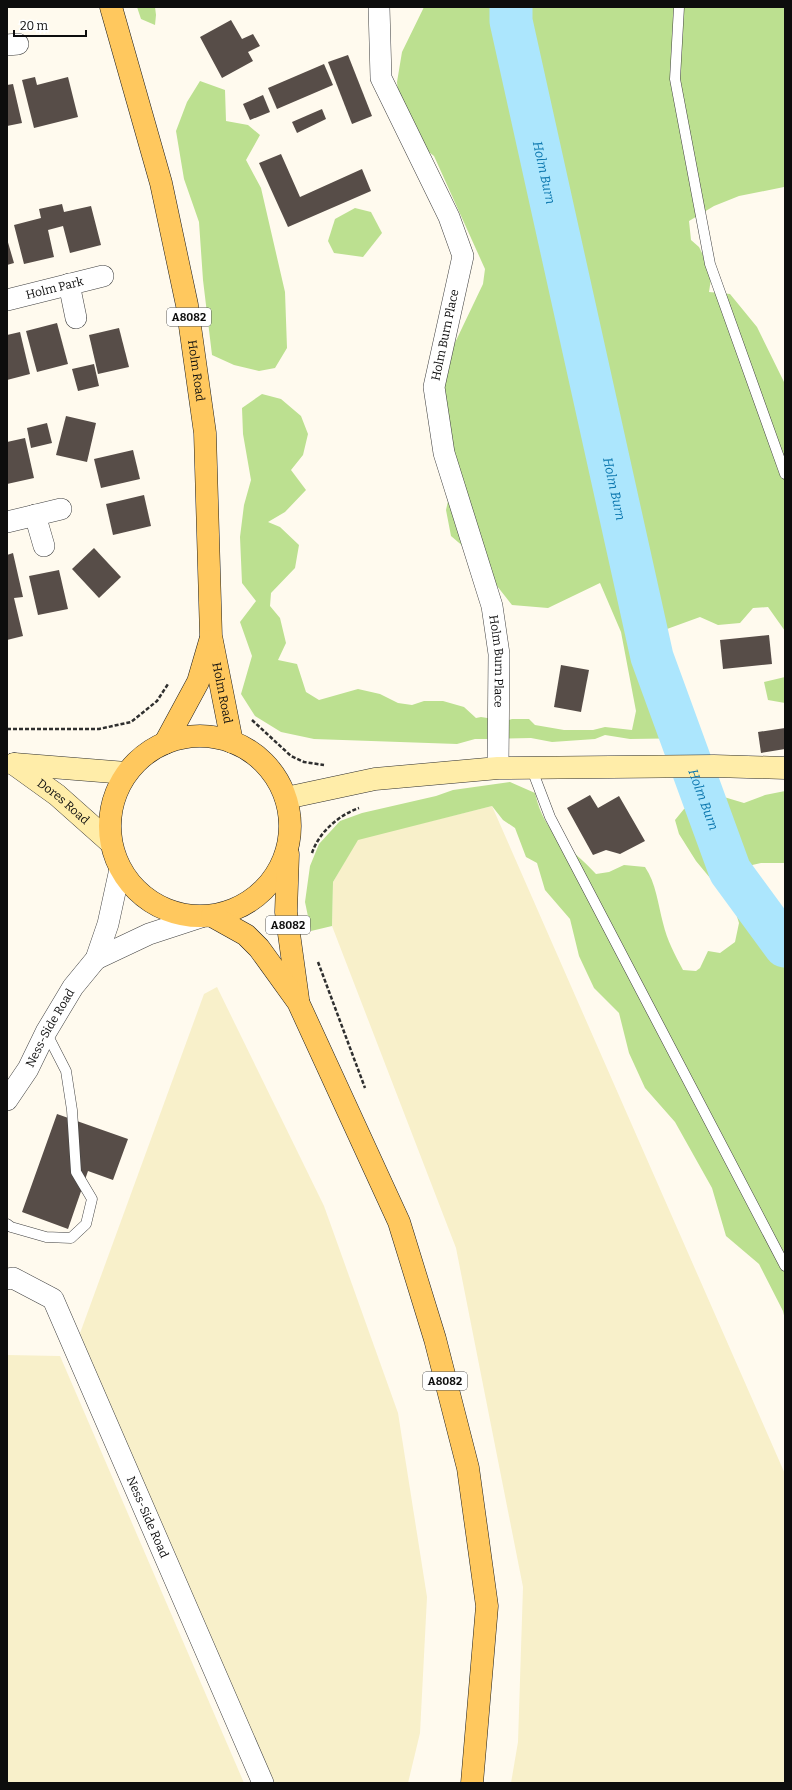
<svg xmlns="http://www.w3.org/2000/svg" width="792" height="1790" viewBox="0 0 792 1790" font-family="Bitter,serif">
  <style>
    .farmland { fill: #f8f0ca }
    .forest { fill: #bce090 }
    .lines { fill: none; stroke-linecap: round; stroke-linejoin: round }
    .river { stroke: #ace6fd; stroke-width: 43 }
    .building { fill: #574d48 }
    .lane-casing { stroke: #404040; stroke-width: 11 }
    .street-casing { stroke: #404040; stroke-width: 22 }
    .secondary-casing { stroke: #2f2f2f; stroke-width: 23 }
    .primary-casing { stroke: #1e1e1e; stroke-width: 23 }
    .path { stroke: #2f2f2f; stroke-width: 2.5; stroke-dasharray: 4 2; stroke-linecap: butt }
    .lane { stroke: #fff; stroke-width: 10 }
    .street { stroke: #fff; stroke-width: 21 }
    .secondary { stroke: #ffeda9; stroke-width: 22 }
    .primary { stroke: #ffc85e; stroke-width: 22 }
    .labels { text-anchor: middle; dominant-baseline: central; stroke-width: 4; stroke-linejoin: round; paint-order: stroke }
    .shield { fill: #fff; stroke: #565656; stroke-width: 1 }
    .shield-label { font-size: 11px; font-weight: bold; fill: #0d0d0d }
    .street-label { font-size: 12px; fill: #0d0d0d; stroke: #fff }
    .water-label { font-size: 13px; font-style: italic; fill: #0975ad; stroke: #fff }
  </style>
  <rect width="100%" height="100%" fill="#fffaee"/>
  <g class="farmland">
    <path d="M492,806l293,668v309h-274l7,-41 5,-155 -67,-339 -124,-322 1,-44 25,-43z"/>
    <path d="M217,987l107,219 74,207 29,184 -7,136 -12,50h-137l-192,-447 125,-342z"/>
    <path d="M7,1355l53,1 184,427h-237z"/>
  </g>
  <g class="forest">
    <path d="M137,7h18l1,8 -1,10 -14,-6z"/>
    <path d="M424,7h361v181l-1,-1 -45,9 -25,10 -25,15 2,19 8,7 4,8 8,24 -2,13 21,2 27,33 28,57v247l-17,-24 -15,1 -13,15 -22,2 -18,-8 -33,12 -11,7 3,13 19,25 7,20 -1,18 13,26 -67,1 -25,-4 -10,4 -43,3 -21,-4 -45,1h-11l-18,5 -143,-5 -33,-7 -26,-16 -14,-22 11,-38 -12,-34 16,-21 -14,-18 -2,-46 4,-32 7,-25 -8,-46 -1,-26 20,-14 19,5 20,17 7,18 -5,21 -12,15 15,20 -21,22 -17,10 12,5 19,18 -4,23 -24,25 -1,13 10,12 6,25 -8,17 19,4 9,28 13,8 39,-11 22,5 18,9 14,2 12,-4h19l21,6 12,11 5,-1 25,4 6,-2h17l6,6 29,5h29l12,-3 27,3 4,-19 -15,-79 -21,-49 -52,25 -36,-3 -40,-51 -21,-18 -5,-26 7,-31 -14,-72 13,-58 31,-65 2,-15 -51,-113 -23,-18 -11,-26 -3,-30 5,-30z"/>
    <path d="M200,81l25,9 1,31 22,4 12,10 -14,25 15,28 24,104 2,56 -12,20 -16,3 -25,-6 -22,-10 -9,-75 -4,-58 -15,-43 -8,-48 11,-29z"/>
    <path d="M355,208l16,4 11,21 -19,24 -29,-4 -6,-12 7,-22z"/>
    <path d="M785,677v26l-17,-3 -4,-18z"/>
    <path d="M510,782l25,11c10,44 34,51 61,81l13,-2 15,-7 21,2c11,16 13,37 18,56 4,17 12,32 20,47l13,1 4,-3 8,-17 12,2 15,-11 4,-19 -5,-16 -38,-46 -17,-27 -4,-14 9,-11 25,-14 15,2 20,6 21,-8 20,-4v72h-24l-22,5 20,35 19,40 7,10v367l-2,-9 -24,-47 -33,-28 -14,-48 -37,-66 -30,-34 -16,-35 -10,-40 -25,-25 -15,-32 -9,-37 -25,-29 -8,-27 -11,-6 -11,-29 -12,-8 -11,-14 -134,34 -25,42 -1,44 -21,5 -6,-29 5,-36 9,-22 21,-23 22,-8 74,-17 17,-6z"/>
  </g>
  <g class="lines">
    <path class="river" id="s1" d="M511,7v14l141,636 78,214 55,75"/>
  </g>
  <g class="building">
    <path d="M231,20l11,19 11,-5 7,12 -12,6 5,9 -31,17 -22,-41z"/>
    <path d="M348,55l24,61 -20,8 -24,-62z"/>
    <path d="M324,64l9,21 -56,24 -9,-21z"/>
    <path d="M35,77l2,8 31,-8 10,40 -44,11 -12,-48z"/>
    <path d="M13,84l9,39 -15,3v-41z"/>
    <path d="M263,95l7,17 -20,8 -7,-16z"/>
    <path d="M322,109l4,10 -29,14 -5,-11z"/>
    <path d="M281,154l19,43 62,-28 9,22 -83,36 -29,-64z"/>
    <path d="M62,204l2,8 27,-6 10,39 -31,8 -7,-27 -15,4 6,27 -30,7 -10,-39 27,-7 -2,-9z"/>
    <path d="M7,239l7,24 -7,2z"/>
    <path d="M57,323l11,41 -31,8 -11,-41z"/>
    <path d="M119,328l10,39 -31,7 -9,-39z"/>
    <path d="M20,332l10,42 -23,6v-45z"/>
    <path d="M94,364l5,22 -21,5 -6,-22z"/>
    <path d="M66,416l30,7 -9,39 -31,-7z"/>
    <path d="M47,423l5,20 -21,5 -4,-20z"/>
    <path d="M25,438l9,40 -27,6v-42z"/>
    <path d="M133,450l7,29 -39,9 -7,-29z"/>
    <path d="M144,495l7,31 -38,9 -7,-31z"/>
    <path d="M94,548l27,29 -22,21 -27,-29z"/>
    <path d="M13,553l10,44 -9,1 9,38 -16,4v-85z"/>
    <path d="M59,570l9,39 -30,6 -9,-39z"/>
    <path d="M769,635l3,29 -49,5 -3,-29z"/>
    <path d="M561,665l28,5 -8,42 -27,-5z"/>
    <path d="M785,728v21l-24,4 -3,-21z"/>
    <path d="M590,795l8,13 21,-12 26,45 -25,13 -14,-4 -13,5 -26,-47z"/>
    <path d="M57,1114l71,25 -15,41 -25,-9 -20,58 -46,-17z"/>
  </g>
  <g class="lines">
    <g class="lane-casing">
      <g id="lane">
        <path d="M679,7l-4,72 35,185 75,210"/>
        <path d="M531,767l19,50 235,449"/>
        <path d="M7,1224l4,3 35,10 25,1 15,-14 6,-25 -16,-27 -4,-62 -6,-39 -20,-39"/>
      </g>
    </g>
    <g class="street-casing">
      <g id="street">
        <path id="s2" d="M379,7l2,71 68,139 14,39 -29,131 10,66 48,153 7,48 -1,114"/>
        <path d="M7,45l11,-1"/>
        <path d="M69,284l7,34"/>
        <path id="s3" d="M7,300l96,-24"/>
        <path d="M35,515l9,31"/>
        <path d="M7,522l54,-13"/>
        <path d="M96,959l53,-25 52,-17"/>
        <path id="s4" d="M7,1100l21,-31 18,-37 27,-45 23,-28 12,-35 12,-55"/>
        <path id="s5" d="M7,1279l6,-1 40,21 210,484"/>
      </g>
    </g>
    <g class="secondary-casing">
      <g id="secondary">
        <path id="s6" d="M14,764l43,31 54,48"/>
        <path d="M14,764l112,9"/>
        <path d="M286,798l89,-19 123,-11 216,-2 71,2"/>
      </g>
    </g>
    <g class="primary-casing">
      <g id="primary">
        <path id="s7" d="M111,7l50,176 26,122 18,128 6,203 21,106"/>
        <circle cx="200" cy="826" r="90"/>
        <path d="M165,743l33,-61 12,-41"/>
        <path d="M288,854l-2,58 12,87"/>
        <path d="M212,916l34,19 13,13 39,54 101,220 36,117 33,129 19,138 -15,177"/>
      </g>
    </g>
    <g class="path">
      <path d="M252,720l39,36 13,6 20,3"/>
      <path d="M7,729h92l32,-7 26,-21 11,-17"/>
      <path d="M312,853c7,-21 27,-38 47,-45"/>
      <path d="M318,962l47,126"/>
    </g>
    <use href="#lane" class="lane"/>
    <use href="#street" class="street"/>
    <use href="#secondary" class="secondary"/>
    <use href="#primary" class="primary"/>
  </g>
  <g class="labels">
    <g class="shield">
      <rect x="167" y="308" width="44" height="18" rx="3"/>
      <rect x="266" y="916" width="44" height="18" rx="3"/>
      <rect x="423" y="1372" width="44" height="18" rx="3"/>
    </g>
    <g class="shield-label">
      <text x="189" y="317">A8082</text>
      <text x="288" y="925">A8082</text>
      <text x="445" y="1381">A8082</text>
    </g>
    <g class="street-label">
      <text stroke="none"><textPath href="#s3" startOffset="49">Holm Park</textPath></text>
      <text transform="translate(445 335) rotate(-78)">Holm Burn Place</text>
      <text stroke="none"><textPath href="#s7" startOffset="374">Holm Road</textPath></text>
      <text stroke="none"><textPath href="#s2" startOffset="684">Holm Burn Place</textPath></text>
      <text stroke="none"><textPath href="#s7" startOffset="698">Holm Road</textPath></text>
      <text stroke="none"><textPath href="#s6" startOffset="62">Dores Road</textPath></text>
      <text stroke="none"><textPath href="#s4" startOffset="84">Ness-Side Road</textPath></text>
      <text stroke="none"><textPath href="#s5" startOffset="289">Ness-Side Road</textPath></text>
    </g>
    <g class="water-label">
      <text stroke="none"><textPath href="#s1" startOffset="169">Holm Burn</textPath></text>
      <text stroke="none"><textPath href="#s1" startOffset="493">Holm Burn</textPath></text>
      <text stroke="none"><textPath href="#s1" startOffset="817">Holm Burn</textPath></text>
    </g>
  </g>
  <rect width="792" height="1790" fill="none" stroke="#0d0d0d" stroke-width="16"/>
  <path d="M14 30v6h72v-6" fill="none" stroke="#0d0d0d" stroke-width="2"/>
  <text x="20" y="30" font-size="12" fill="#0d0d0d" stroke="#ffffff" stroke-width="3" paint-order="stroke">20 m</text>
</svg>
